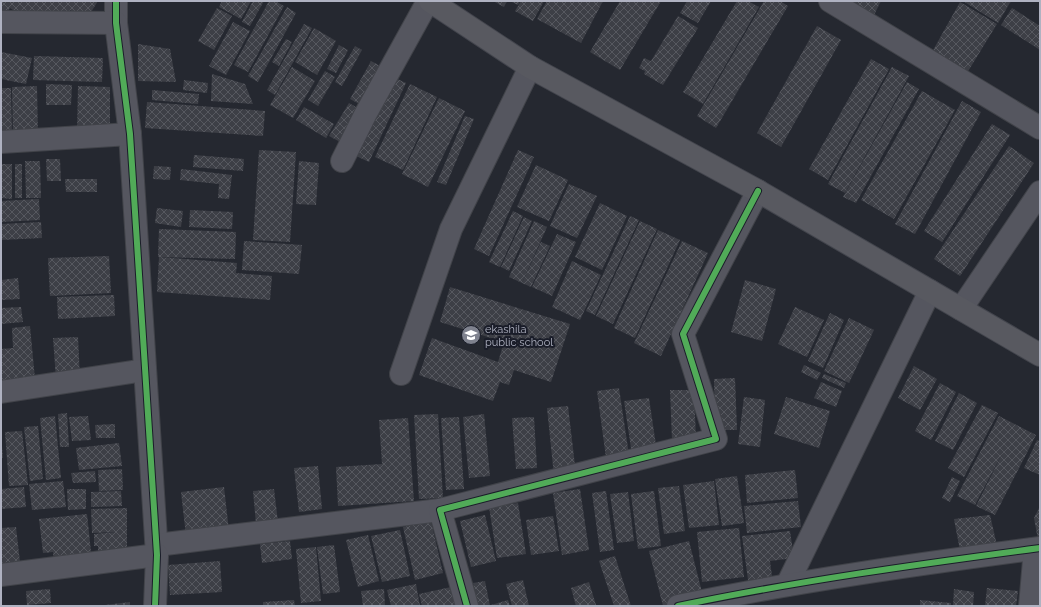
<svg xmlns="http://www.w3.org/2000/svg" width="1041" height="607" viewBox="0 0 1041 607" font-family="Raleway,sans-serif">
  <style>
    .building { fill: url(#building-cross-hatch) }
    .lines { fill: none; stroke-linecap: round; stroke-linejoin: round }
    .minor-casing { stroke: #414349; stroke-width: 24 }
    .major-casing { stroke: #43454d; stroke-width: 24 }
    .minor { stroke: #55565f; stroke-width: 22 }
    .major { stroke: #585960; stroke-width: 22 }
    .cycleway-casing { stroke: #1a1d29; stroke-width: 8 }
    .cycleway { stroke: #51ab58; stroke-width: 6 }
    .labels { text-anchor: middle; dominant-baseline: central; stroke-width: 4; stroke-linejoin: round; paint-order: stroke }
    .poi-label { font-size: 11px; fill: #afb2c1; stroke: #1a1d29; text-anchor: start }
  </style>
  <defs>
    <pattern id="building-cross-hatch" width="8" height="8" patternUnits="userSpaceOnUse"><rect width="8" height="8" fill="#3d3f46"/><path d="M0 0l8 8M0 8l8-8" fill="none" stroke="#56585f"/></pattern>
  </defs>
  <rect width="100%" height="100%" fill="#252830"/>
  <g class="building">
    <path d="M1,1h97l-12,19 -16,-10 -6,11 -39,-3 -15,-10 -4,7 -5,-2z"/>
    <path d="M222,1h29l-10,18 -22,-12z"/>
    <path d="M253,1h11l-14,25 -8,-4z"/>
    <path d="M269,1h6l9,5 -36,66 -14,-7z"/>
    <path d="M493,1h14l-3,6z"/>
    <path d="M510,1h10l-2,4z"/>
    <path d="M521,1h23l-11,20 -18,-10z"/>
    <path d="M547,1h56l-22,42 -44,-24z"/>
    <path d="M620,1h41l-41,69 -30,-18z"/>
    <path d="M687,1h24l-13,22 -18,-10z"/>
    <path d="M737,1h11l11,6 -56,97 -20,-12z"/>
    <path d="M764,1h16l8,5 -72,122 -19,-12z"/>
    <path d="M851,1h30l-7,14z"/>
    <path d="M963,1h48l-13,22z"/>
    <path d="M960,2l37,22 -30,49 -35,-21z"/>
    <path d="M287,7l9,6 -38,69 -10,-6z"/>
    <path d="M217,8l15,8 -18,34 -16,-9z"/>
    <path d="M1012,8l28,18v24l-39,-25z"/>
    <path d="M678,16l20,12 -35,57 -19,-11 1,-3 -6,-3 5,-10 7,3z"/>
    <path d="M233,22l17,9 -24,44 -17,-9z"/>
    <path d="M304,24l8,4 -37,67 -8,-5z"/>
    <path d="M817,26l24,14 -60,107 -24,-14z"/>
    <path d="M314,28l22,13 -19,34 -22,-13z"/>
    <path d="M286,39l6,3 -13,24 -7,-4z"/>
    <path d="M138,44l32,5 6,33 -38,-1z"/>
    <path d="M339,45l9,5 -12,23 -9,-4z"/>
    <path d="M355,46l7,4 -20,36 -7,-4z"/>
    <path d="M1,52l31,6 -6,26 -25,-5z"/>
    <path d="M34,56l69,2 -1,24 -69,-2z"/>
    <path d="M871,59l18,10 -61,111 -19,-11z"/>
    <path d="M371,61l13,7 -21,38 -13,-7z"/>
    <path d="M292,67l23,14 -22,37 -23,-13z"/>
    <path d="M892,67l17,9 -64,117 -17,-9z"/>
    <path d="M325,71l10,6 -17,29 -10,-6z"/>
    <path d="M212,74l33,10 8,20 -42,-3z"/>
    <path d="M393,77l13,6 -37,79 -13,-6z"/>
    <path d="M184,80l24,3 -1,10 -24,-3z"/>
    <path d="M907,82l12,7 -63,114 -13,-6z"/>
    <path d="M46,84l26,1 -1,20h-25z"/>
    <path d="M410,84l27,13 -34,73 -28,-13z"/>
    <path d="M37,86l1,50h-25l-1,-49z"/>
    <path d="M78,86l32,1v46l-33,-1z"/>
    <path d="M1,88h10l1,48 -11,1z"/>
    <path d="M152,90l47,4 -1,10 -46,-4z"/>
    <path d="M922,91l33,19 -61,109 -33,-19z"/>
    <path d="M439,98l26,13 -37,76 -26,-13z"/>
    <path d="M962,101l19,11 -66,122 -20,-10z"/>
    <path d="M147,102l118,9 -2,25 -118,-8z"/>
    <path d="M349,103l12,7 -19,33 -13,-7z"/>
    <path d="M304,107l30,17 -8,14 -30,-18z"/>
    <path d="M465,116l9,3 -28,66 -9,-3z"/>
    <path d="M992,124l18,11 -68,107 -18,-11z"/>
    <path d="M1009,146l25,17 -74,113 -26,-17z"/>
    <path d="M259,150l37,2 -6,90 -37,-2z"/>
    <path d="M518,150l16,7 -45,99 -15,-7z"/>
    <path d="M194,155l50,4 -1,12 -50,-4z"/>
    <path d="M46,159h14l1,22h-14z"/>
    <path d="M25,161h15l1,37h-15z"/>
    <path d="M299,161l20,2 -3,42 -20,-1z"/>
    <path d="M1,164h11v35l-11,-1z"/>
    <rect x="15" y="164" width="7" height="34"/>
    <path d="M536,165l32,15 -19,41 -32,-14z"/>
    <path d="M154,166l17,1 -1,13 -17,-1z"/>
    <path d="M181,169l51,6 -3,24 -11,-1 1,-14 -39,-4z"/>
    <path d="M65,179h32v13h-31z"/>
    <path d="M569,184l28,12 -20,42 -27,-12z"/>
    <path d="M39,199l1,21 -39,2v-21z"/>
    <path d="M600,203l27,13 -25,54 -27,-13z"/>
    <path d="M157,208l26,3 -2,16 -26,-4z"/>
    <path d="M190,210l43,2 -1,17 -43,-2z"/>
    <path d="M513,211l10,5 -23,51 -11,-5z"/>
    <path d="M630,216l9,4 -44,95 -9,-4z"/>
    <path d="M524,217l8,4 -23,50 -8,-4z"/>
    <path d="M534,221l13,6 -25,56 -13,-6z"/>
    <path d="M640,221l17,8 -44,95 -17,-8z"/>
    <path d="M41,222l1,16 -41,2v-16z"/>
    <path d="M159,229l77,3 -1,27 -77,-2z"/>
    <path d="M658,230l22,10 -45,98 -21,-10z"/>
    <path d="M557,234l19,8 -24,54 -20,-9z"/>
    <path d="M244,241l58,4 -3,29 -57,-4z"/>
    <path d="M682,241l26,12 -47,103 -27,-13z"/>
    <path d="M541,242l9,4 -19,41 -9,-4z"/>
    <path d="M109,256l2,37 -61,3 -2,-38z"/>
    <path d="M159,257l78,6 -1,10 36,3 -2,24 -113,-8z"/>
    <path d="M572,261l29,14 -21,45 -28,-13z"/>
    <path d="M18,278l2,21 -19,1v-20z"/>
    <path d="M745,280l31,9 -14,52 -31,-9z"/>
    <path d="M450,287l120,37 -19,58 -37,-12 -5,15 -9,-3 -7,19 -74,-26 13,-37 66,24 6,-20 -64,-20z"/>
    <path d="M114,295l1,21 -57,3 -1,-22z"/>
    <path d="M21,307l2,15 -22,2v-16z"/>
    <path d="M795,307l29,13 -17,37 -29,-13z"/>
    <path d="M830,313l14,7 -21,48 -15,-7z"/>
    <path d="M849,318l25,12 -25,53 -25,-12z"/>
    <path d="M30,326l5,53 -34,3v-33l12,-1 -1,-20z"/>
    <path d="M78,337l2,41 -24,1 -3,-41z"/>
    <path d="M804,365l17,8 -4,7 -16,-8z"/>
    <path d="M914,366l23,13 -17,31 -22,-12z"/>
    <path d="M824,374l22,9 -2,5 -22,-10z"/>
    <path d="M735,378l2,52h-22l-1,-51z"/>
    <path d="M821,382l21,9 -6,16 -22,-9z"/>
    <path d="M940,383l16,9 -25,48 -16,-9z"/>
    <path d="M619,388l10,67 -23,3 -9,-67z"/>
    <path d="M670,390h24l2,49 -24,1z"/>
    <path d="M959,393l18,10 -24,47 -18,-9z"/>
    <path d="M744,397l21,3 -5,47 -22,-3z"/>
    <path d="M786,397l44,14 -11,37 -45,-14z"/>
    <path d="M649,398l8,54 -25,3 -8,-54z"/>
    <path d="M982,405l16,8 -34,64 -16,-9z"/>
    <path d="M568,406l8,68 -22,2 -7,-68z"/>
    <path d="M67,413l2,34h-9l-2,-33z"/>
    <path d="M438,414l5,84 -24,1 -5,-84z"/>
    <path d="M484,414l6,62 -21,2 -6,-61z"/>
    <path d="M55,416l6,62 -15,2 -6,-62z"/>
    <path d="M88,416l3,24 -19,1 -3,-24z"/>
    <path d="M999,416l37,19 -41,80 -19,-9 28,-56 -29,55 -18,-9z"/>
    <path d="M459,417l5,72 -18,1 -5,-72z"/>
    <path d="M534,417l3,51 -21,1 -4,-51z"/>
    <path d="M408,418l6,83 -76,5 -2,-39 46,-3 -3,-44z"/>
    <path d="M115,424v14h-19l-1,-13z"/>
    <path d="M38,426l5,53 -13,2 -6,-54z"/>
    <path d="M22,431l6,54 -19,1 -4,-54z"/>
    <path d="M1037,440l3,1v34l-16,-7z"/>
    <path d="M119,443l3,23 -43,4 -3,-22z"/>
    <path d="M1,446h1l1,12h-2z"/>
    <path d="M318,466l4,43 -23,3 -5,-44z"/>
    <path d="M122,469l1,21 -24,1 -1,-21z"/>
    <path d="M795,470l3,28 -51,5 -2,-28z"/>
    <path d="M95,471l1,11 -23,1 -2,-10z"/>
    <path d="M737,476l7,47 -22,3 -7,-47z"/>
    <path d="M952,477l8,4 -10,21 -8,-4z"/>
    <path d="M63,481l3,26 -34,3 -3,-26z"/>
    <path d="M714,481l5,44 -30,3 -6,-43z"/>
    <path d="M679,486l6,45 -21,3 -6,-46z"/>
    <path d="M24,487l2,20 -25,2v-20z"/>
    <path d="M224,487l5,44 -43,5 -5,-44z"/>
    <path d="M67,489h19v20l-18,1z"/>
    <path d="M274,489l4,33 -22,2 -3,-33z"/>
    <path d="M580,489l9,61 -27,5 -9,-62z"/>
    <path d="M121,491l1,15 -31,1v-15z"/>
    <path d="M606,491l8,59 -14,2 -8,-59z"/>
    <path d="M654,491l7,55 -23,3 -7,-55z"/>
    <path d="M628,492l6,49 -17,2 -7,-49z"/>
    <path d="M798,501l3,26 -54,6 -3,-27z"/>
    <path d="M518,503l8,51 -29,4 -8,-51z"/>
    <path d="M1040,506v39h-1l-5,-27z"/>
    <path d="M127,508v48l-29,3v-13h-4v-12l22,-2 -24,1 -1,-24z"/>
    <path d="M87,514l5,47 -38,4 -1,-13 -10,1 -4,-34z"/>
    <path d="M485,515l11,46 -25,6 -11,-46z"/>
    <path d="M990,515l8,35 -37,6 -7,-37z"/>
    <path d="M553,516l6,35 -28,4 -5,-35z"/>
    <path d="M431,521l12,52 -28,7 -12,-53z"/>
    <path d="M16,527l4,35 -19,1v-35z"/>
    <path d="M739,528l5,49 -42,5 -5,-50z"/>
    <path d="M400,530l10,46 -28,6 -11,-46z"/>
    <path d="M790,531l4,27 -24,3 3,23 -24,3 -7,-51z"/>
    <path d="M368,535l11,46 -21,6 -12,-47z"/>
    <path d="M290,541l2,18 -30,4 -2,-19z"/>
    <path d="M689,541l14,55 -40,10 -14,-55z"/>
    <path d="M334,545l6,47 -17,2 -6,-47z"/>
    <path d="M316,547l5,54 -20,2 -5,-54z"/>
    <path d="M615,556l16,50h-17l-15,-45z"/>
    <path d="M220,561l2,31 -52,3 -2,-30z"/>
    <path d="M523,580l6,26h-17l-6,-22z"/>
    <path d="M485,581l5,25h-12l-5,-23z"/>
    <path d="M589,582l7,23 -20,1 -5,-18z"/>
    <path d="M416,584l4,22h-29l-4,-16z"/>
    <path d="M451,587l4,19h-33l-3,-12z"/>
    <path d="M987,588l31,3 -2,15h-31z"/>
    <path d="M50,589l1,14 -24,2 -1,-14z"/>
    <path d="M384,589l1,17h-22l-2,-15z"/>
    <path d="M954,589l20,3 -1,14h-20z"/>
    <path d="M294,600l1,6h-32v-4z"/>
    <path d="M508,600l2,6h-19v-1z"/>
    <path d="M920,600l31,3v3h-31z"/>
    <path d="M130,602v4h-25v-1z"/>
  </g>
  <g class="lines">
    <g class="minor-casing">
      <g id="minor">
        <path d="M116,1v22l14,111 27,421 -2,51"/>
        <path d="M830,1l210,127"/>
        <path d="M1,22l115,1"/>
        <path d="M1,142l129,-8"/>
        <path d="M342,161l23,-46 63,-114"/>
        <path d="M961,309l79,-117"/>
        <path d="M401,374l50,-145 79,-162"/>
        <path d="M1,392l144,-22"/>
        <path d="M157,545l283,-35"/>
        <path d="M1,575l156,-20"/>
        <path d="M787,585l143,-294"/>
        <path d="M467,606l-27,-96 276,-71 -33,-105 75,-143"/>
        <path d="M678,606c119,-25 241,-42 362,-58"/>
        <path d="M1030,606l5,-57"/>
      </g>
    </g>
    <g class="major-casing">
      <path id="major" d="M430,1l100,66 228,124 282,164"/>
    </g>
    <use href="#minor" class="minor"/>
    <use href="#major" class="major"/>
    <g class="cycleway-casing">
      <g id="cycleway">
        <path d="M116,1v22l14,111 27,421 -2,51"/>
        <path d="M467,606l-27,-96 276,-71 -33,-105 75,-143"/>
        <path d="M678,606c119,-25 241,-42 362,-58"/>
      </g>
    </g>
    <use href="#cycleway" class="cycleway"/>
  </g>
  <defs>
    <g id="school-disc" transform="scale(1)"><circle r="9.5" fill="#7f828e" stroke="#1a1d29"/><path d="M0-5L7-2L0 1L-7-2ZM-4 1L0 2.5L4 1V4Q0 6-4 4Z" fill="#fff"/></g>
  </defs>
  <g fill-rule="evenodd">
    <use href="#school-disc" x="471" y="335"/>
  </g>
  <g class="labels">
    <g class="poi-label">
      <text x="485" y="329">ekashila<tspan x="485" dy="13">public school</tspan></text>
    </g>
  </g>
  <rect width="1041" height="607" fill="none" stroke="#afb2c1" stroke-width="4"/>
</svg>
